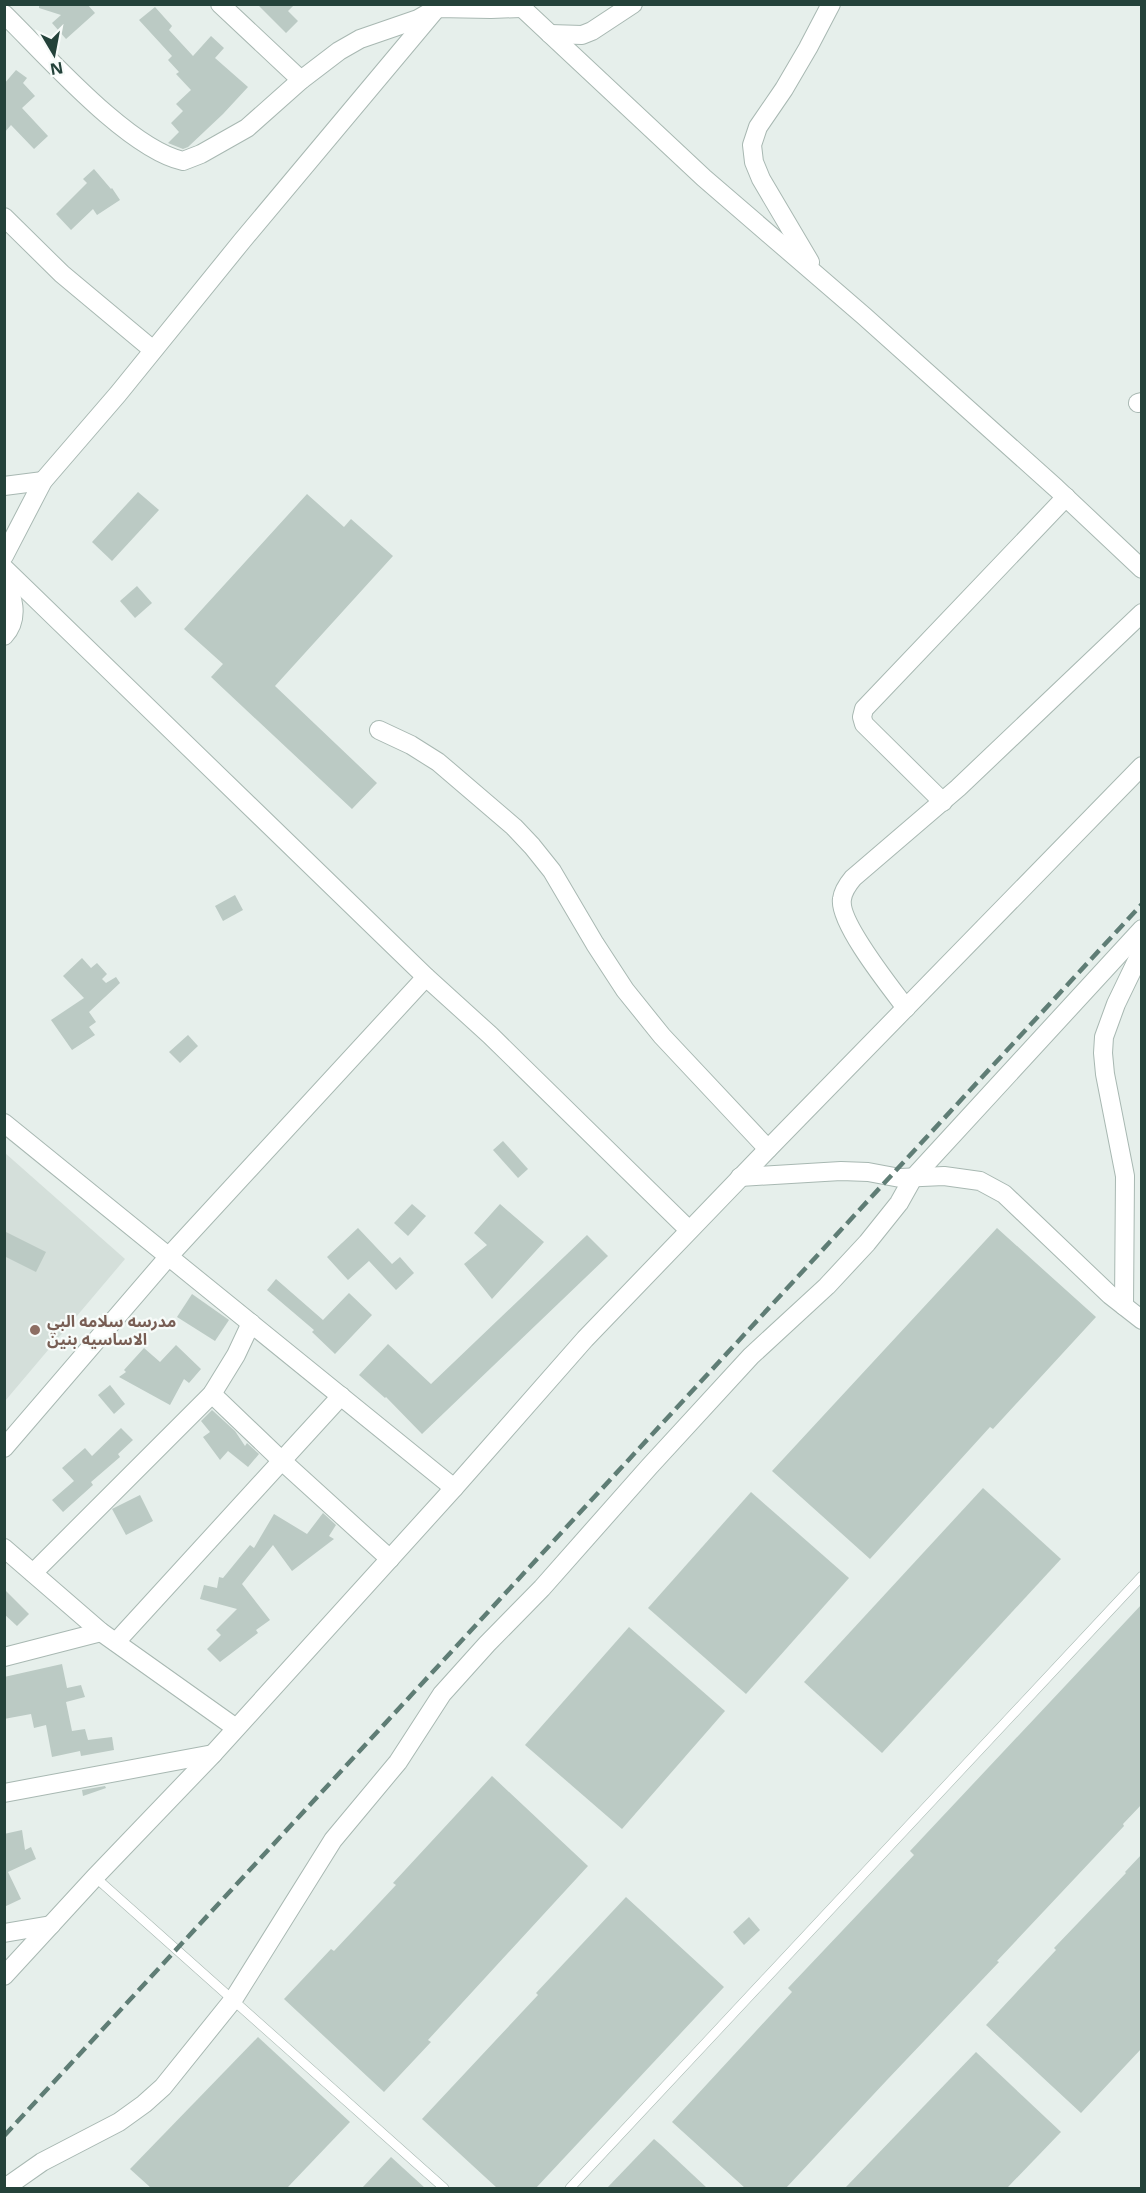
<svg xmlns="http://www.w3.org/2000/svg" width="1146" height="2193" viewBox="0 0 1146 2193" font-family="'Open Sans','Noto Sans Arabic',sans-serif">
  <style>
    .built { fill: #d4dfda }
    .building { fill: #bbcac4 }
    .lines { fill: none; stroke-linecap: round; stroke-linejoin: round }
    .service-casing { stroke: #a8b8b2; stroke-width: 10 }
    .minor-casing { stroke: #a8b8b2; stroke-width: 20 }
    .service { stroke: #fff; stroke-width: 9 }
    .minor { stroke: #fff; stroke-width: 18 }
    .rail { stroke: #5f7d75; stroke-width: 4.5; stroke-dasharray: 12 6; stroke-linecap: butt }
    .education-dot { fill: #8d6e63; stroke: #f7fbf9; stroke-width: 2 }
    .labels { text-anchor: middle; dominant-baseline: central; stroke-width: 4.5; stroke-linejoin: round; paint-order: stroke }
    .education-label { font-size: 16px; font-weight: bold; fill: #785e54; stroke: #f7fbf9; text-anchor: start }
  </style>
  <rect width="100%" height="100%" fill="#e6efeb"/>
  <path class="built" d="M5,1153l120,106 -120,142z"/>
  <g class="building">
    <path d="M39,4h48l8,9 -29,26 -14,-16 9,-8 -22,-7z"/>
    <path d="M257,4h38l-7,7 10,10 -12,12z"/>
    <path d="M155,7l17,19 -3,4 24,26 18,-20 13,12 -9,10 33,29 -25,27 -35,33 -5,2 -15,-6 11,-11 -8,-9 12,-12 -7,-7 15,-14 -15,-16 3,-2 -11,-12 4,-4 -33,-36z"/>
    <path d="M16,70l11,8 -4,5 12,13 -13,12 26,28 -14,13 -23,-24 -7,8v-49z"/>
    <path d="M94,169l17,20 1,-1 8,12 -23,15 -4,-6 -22,21 -15,-16 31,-31 -4,-4z"/>
    <path d="M138,492l21,18 -47,51 -20,-19z"/>
    <path d="M307,494l37,33 7,-8 42,37 -118,130 102,97 -25,26 -141,-132 12,-13 -39,-35z"/>
    <path d="M137,586l15,17 -17,15 -15,-17z"/>
    <path d="M235,895l8,15 -20,11 -8,-15z"/>
    <path d="M82,958l9,10 6,-5 10,11 -5,5 4,4 10,-6 4,6 -31,29 7,10 -7,5 6,8 -23,15 -21,-30 33,-22 -21,-22z"/>
    <path d="M188,1035l10,11 -18,17 -11,-11z"/>
    <path d="M503,1141l25,28 -10,9 -25,-28z"/>
    <path d="M412,1204l14,12 -18,20 -14,-13z"/>
    <path d="M500,1204l44,38 -52,57 -28,-35 23,-19 -13,-12z"/>
    <path d="M358,1228l34,36 8,-7 14,16 -18,17 -27,-29 -21,19 -21,-23z"/>
    <path d="M997,1228l99,89 -103,112 -3,-2 -120,132 -98,-88z"/>
    <path d="M4,1231l42,21 -10,20 -32,-16z"/>
    <path d="M587,1235l21,21 -186,178 -36,-37 -1,1 -26,-23 29,-31 43,40z"/>
    <path d="M276,1279l47,41 26,-27 23,22 -37,39 -23,-22 2,-2 -47,-40z"/>
    <path d="M192,1294l37,26 -14,21 -38,-24z"/>
    <path d="M176,1345l25,24 -12,14 -5,-4 -14,26 -51,-28 7,-5 -2,-2 20,-22 16,14z"/>
    <path d="M110,1385l15,19 -11,10 -16,-19z"/>
    <path d="M212,1410l23,21 10,15 2,-3 12,11 -11,13 -20,-16 -8,9 -17,-23 7,-5 -9,-11z"/>
    <path d="M121,1428l12,12 -15,14 2,3 -29,25 2,3 -30,27 -11,-12 22,-19 -12,-13 23,-20 7,8z"/>
    <path d="M983,1488l78,71 -179,194 -78,-71z"/>
    <path d="M751,1492l98,86 -103,116 -98,-86z"/>
    <path d="M140,1495l13,26 -27,14 -14,-26z"/>
    <path d="M323,1513l13,12 -7,11 5,3 -42,32 -19,-26 -31,39 28,36 -14,10 2,3 -38,29 -13,-13 14,-14 -5,-5 21,-21 -37,-10 4,-14 13,3 2,-11 4,1 27,-33 4,3 20,-34 33,20z"/>
    <path d="M4,1589l25,25 -12,12 -13,-12z"/>
    <path d="M1142,1604v200l-19,20 1,2 -127,135 2,1 -112,118 -101,108h-41l-73,-66 120,-130 -4,-4 126,-133 -4,-4z"/>
    <path d="M629,1627l96,84 -103,118 -97,-84z"/>
    <path d="M62,1664l5,24 14,-3 4,12 -19,5 6,29 13,-2 3,11 24,-3 2,13 -33,6 -1,-5 -28,6 -6,-32 -12,3 -3,-14 -27,5v-42z"/>
    <path d="M492,1776l96,90 -160,174 3,2 -47,50 -100,-93 47,-50 3,2 62,-66 -3,-2z"/>
    <path d="M105,1786l1,2 -23,8 -1,-6z"/>
    <path d="M22,1830l3,20 6,-3 5,12 -28,13 13,27 -17,8v-73z"/>
    <path d="M1142,1854v194l-61,65 -95,-88 70,-75 -2,-2 72,-75 -1,-1z"/>
    <path d="M626,1897l98,90 -188,201h-39l-75,-69 116,-124 -2,-2z"/>
    <path d="M749,1917l11,13 -16,15 -11,-13z"/>
    <path d="M258,2037l92,85 -63,66h-136l-21,-19z"/>
    <path d="M976,2052l85,80 -54,56h-162z"/>
    <path d="M654,2139l7,6 46,43h-100z"/>
    <path d="M391,2157l34,31h-63z"/>
  </g>
  <g class="lines">
    <g class="service-casing">
      <g id="service">
        <path d="M95,1877l349,311"/>
        <path d="M570,2188l572,-612"/>
      </g>
    </g>
    <g class="minor-casing">
      <g id="minor">
        <path d="M220,4l81,76"/>
        <path d="M518,4l186,174 160,138 192,172 86,81"/>
        <path d="M4,14c42,41 124,135 179,147l18,-7 46,-26 54,-48 38,-29 21,-12 58,-20 19,-11 54,1 30,-1"/>
        <path d="M550,34l32,1 10,-4 41,-27"/>
        <path d="M4,217l58,57 91,76"/>
        <path d="M810,262l-49,-83 -7,-17 -2,-17 6,-18 26,-38 24,-41 23,-44"/>
        <path d="M1138,403l4,-1"/>
        <path d="M4,486l39,-5"/>
        <path d="M4,556l39,-75 75,-87 124,-153 195,-233"/>
        <path d="M4,568l422,409 64,58 199,195"/>
        <path d="M4,576c8,19 17,42 0,60"/>
        <path d="M379,730l32,15 27,17 76,65 18,19 20,25 43,73 30,46 37,46 106,113"/>
        <path d="M943,802l-79,-78 -2,-7 2,-8 202,-212"/>
        <path d="M906,1008c-15,-20 -68,-86 -64,-109 1,-8 6,-15 11,-21l105,-90 184,-175"/>
        <path d="M4,1123l450,365"/>
        <path d="M740,1177l101,-6 27,1 32,6 44,-2 36,5 24,13 106,101 32,25"/>
        <path d="M1124,1306l1,-130 -20,-102 -2,-21 1,-16 12,-33 26,-54"/>
        <path d="M212,1394l69,66 109,99"/>
        <path d="M4,1448l165,-192 257,-279"/>
        <path d="M4,1548l97,84 135,96"/>
        <path d="M33,1573l179,-179 24,-39 15,-32"/>
        <path d="M116,1642l225,-246"/>
        <path d="M4,1657l97,-25"/>
        <path d="M4,1793l209,-39"/>
        <path d="M4,1933l47,-8"/>
        <path d="M4,1976l91,-99 118,-123 241,-266 131,-149 183,-190 374,-383"/>
        <path d="M5,2188l37,-26 77,-40 25,-18 19,-17 70,-87 100,-160 65,-78 44,-68 45,-50 55,-56 107,-121 102,-111 76,-70 40,-43 32,-40 14,-25 229,-249"/>
      </g>
    </g>
    <use href="#service" class="service"/>
    <use href="#minor" class="minor"/>
    <path class="rail" d="M4,2136l1138,-1232"/>
  </g>
  <circle class="education-dot" cx="35" cy="1330" r="6"/>
  <g class="labels">
    <g class="education-label">
      <text x="47" y="1321">مدرسه سلامه البي<tspan x="47" dy="18">الاساسيه بنين</tspan></text>
    </g>
  </g>
  <rect width="1146" height="2193" fill="none" stroke="#24423a" stroke-width="12"/>
  <g transform="translate(54 54) rotate(170)" stroke="#f7fbf9" stroke-width="4.5" paint-order="stroke">
  <path d="M0-4.5L10 22L0 15L-10 22Z" fill="#24423a"/>
  <text y="-9" font-size="16" font-weight="bold" text-anchor="middle" fill="#24423a">N</text>
  </g>
</svg>
